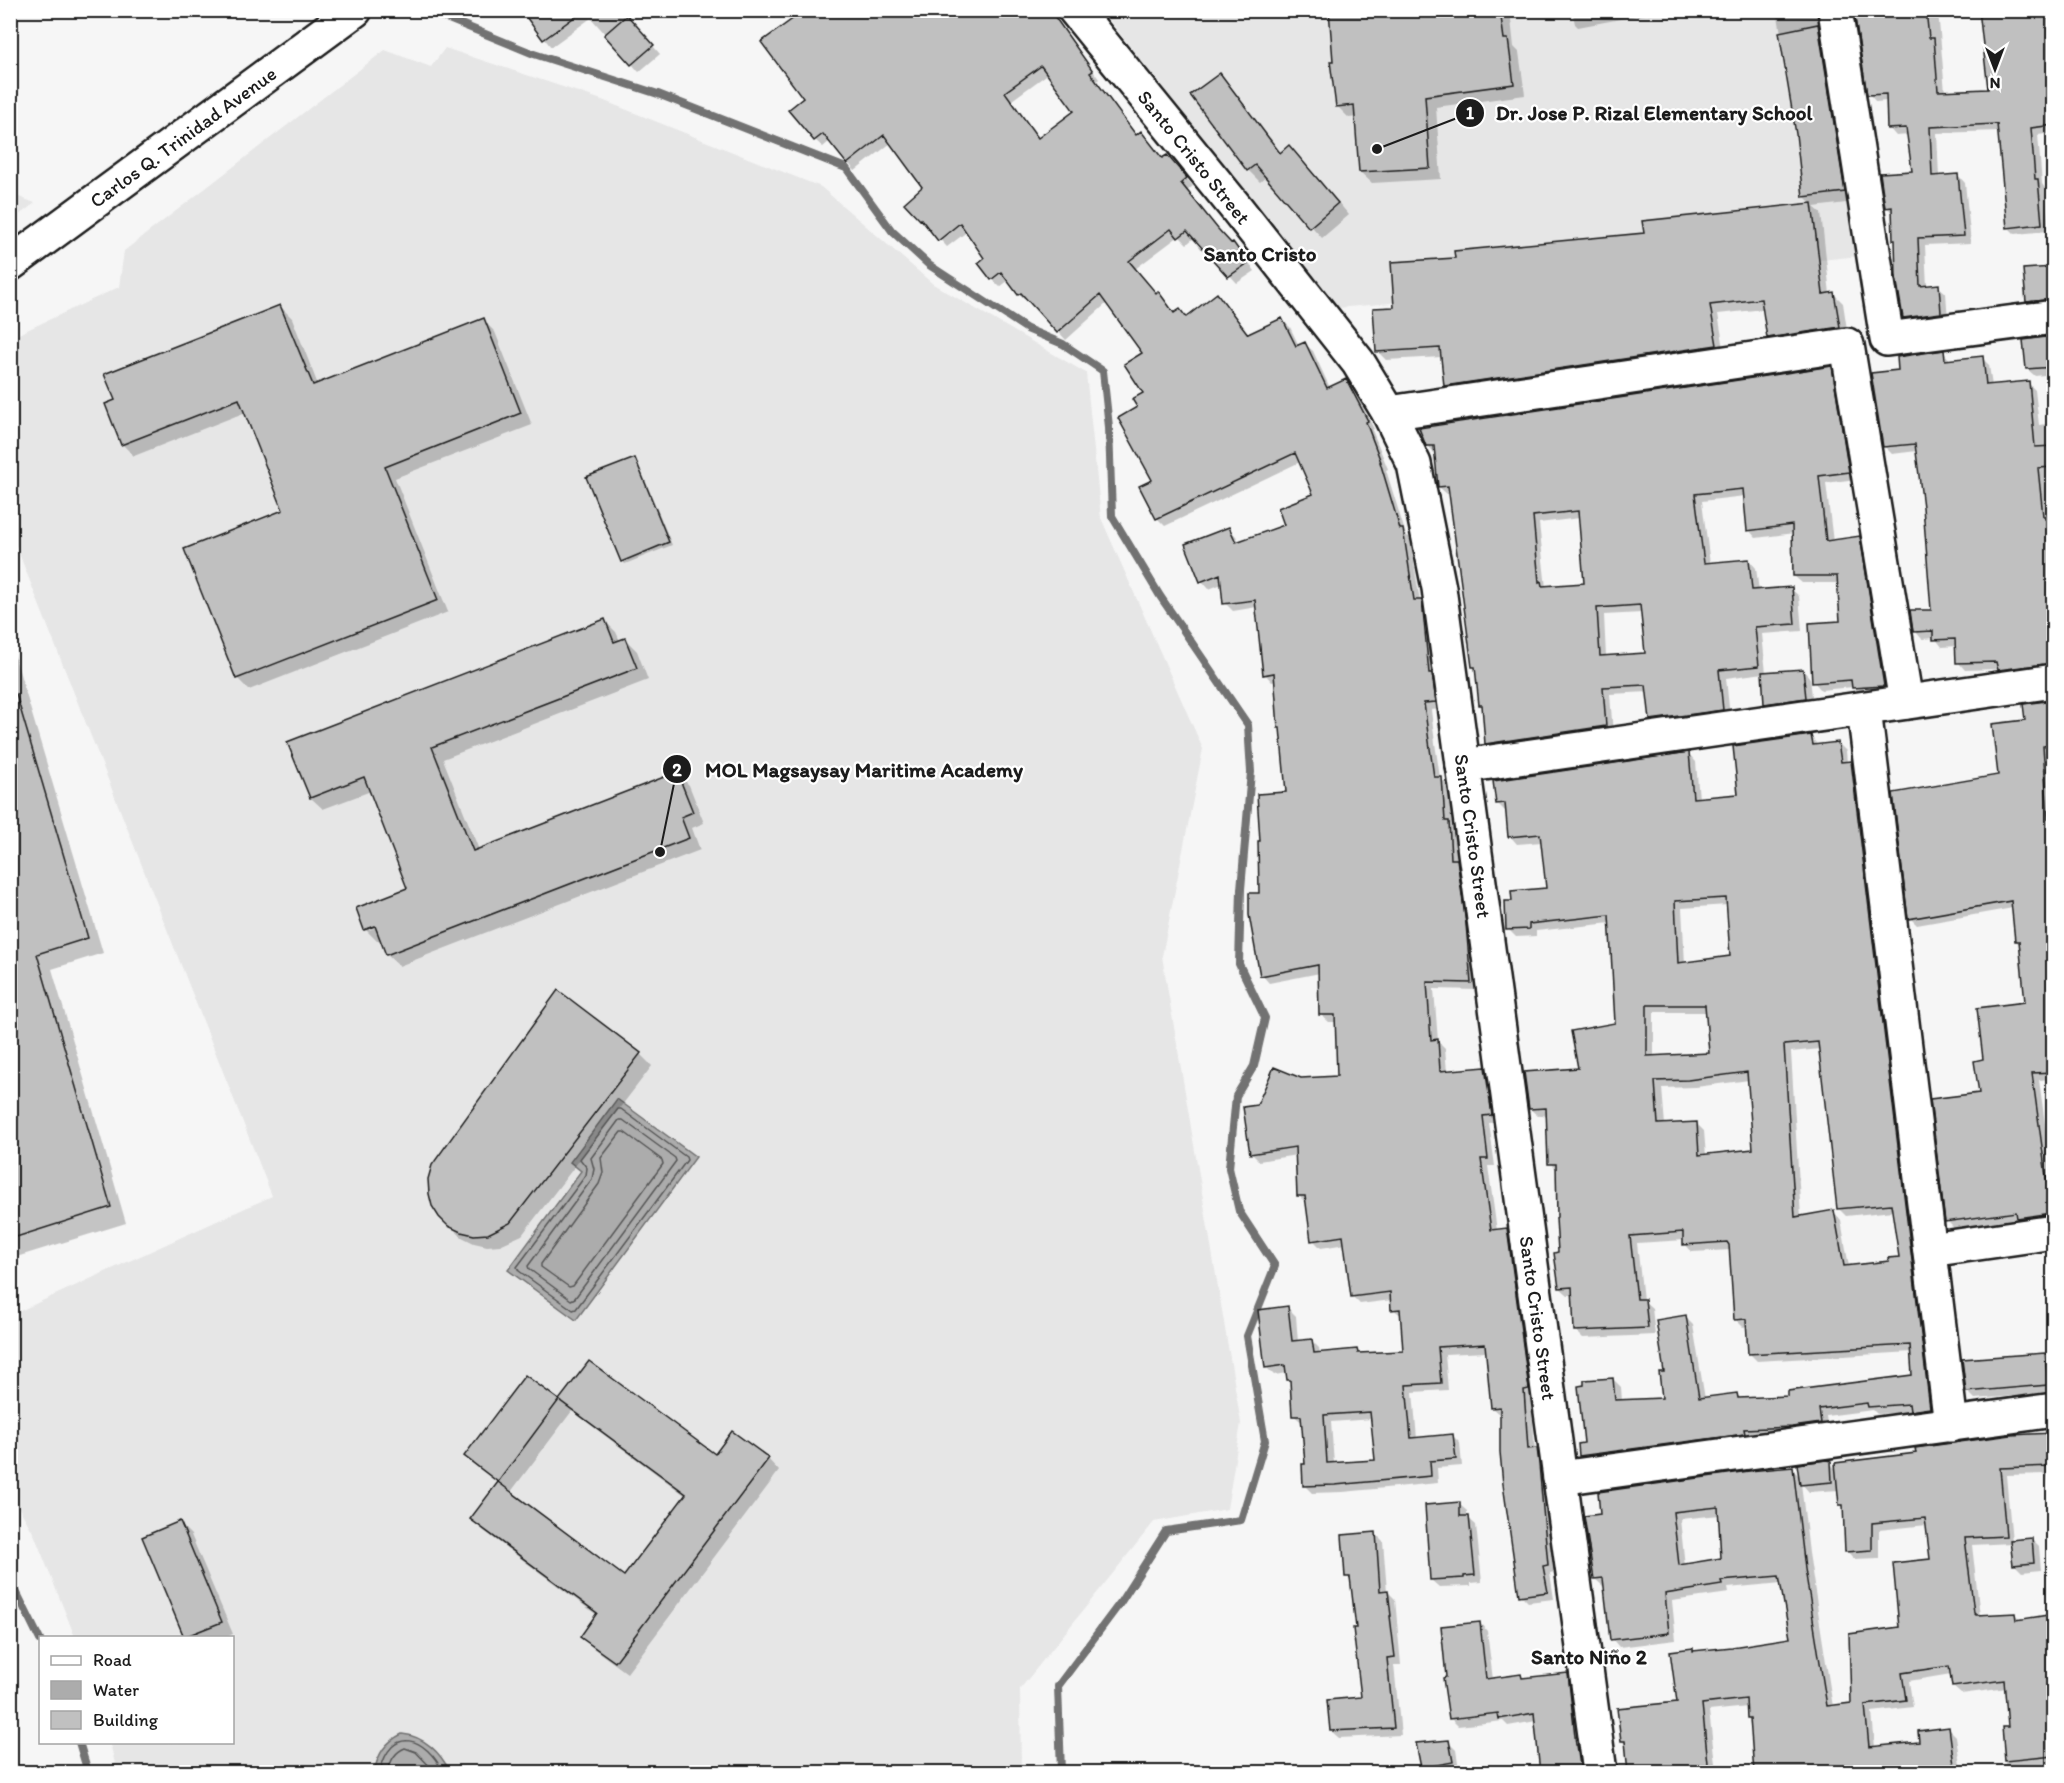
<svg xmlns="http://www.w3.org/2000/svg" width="2064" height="1783" viewBox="0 0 2064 1783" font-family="Itim,sans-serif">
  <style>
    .built { fill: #e6e6e6 }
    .water { fill: #acacac; stroke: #727272; stroke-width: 1.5 }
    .shadow { fill: #0003; fill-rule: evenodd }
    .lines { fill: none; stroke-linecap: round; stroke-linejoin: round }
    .shore { stroke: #565656; stroke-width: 1.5 }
    .stream { stroke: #727272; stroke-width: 8 }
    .building { fill: #c0c0c0; stroke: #1c1c1c; stroke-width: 1.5; fill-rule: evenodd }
    .minor-casing { stroke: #1c1c1c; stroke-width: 38 }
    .major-casing { stroke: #1c1c1c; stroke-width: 38 }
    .minor { stroke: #fff; stroke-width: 33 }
    .major { stroke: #fff; stroke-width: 33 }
    .labels { text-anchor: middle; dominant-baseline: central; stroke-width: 4.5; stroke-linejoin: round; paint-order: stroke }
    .street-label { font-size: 20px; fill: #1c1c1c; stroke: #fff }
    .neighbourhood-label { font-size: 21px; font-weight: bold; fill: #1c1c1c; stroke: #fff }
    .leader { fill: none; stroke: #1c1c1c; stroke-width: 2 }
    .callout-dot { fill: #1c1c1c; stroke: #fff; stroke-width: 2 }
    .mark-label { font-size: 18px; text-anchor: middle; font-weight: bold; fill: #fff }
    .callout-label { font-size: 21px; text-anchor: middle; font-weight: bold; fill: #1c1c1c; stroke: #fff; stroke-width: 4.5; stroke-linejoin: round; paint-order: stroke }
  </style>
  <rect width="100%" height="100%" fill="#f6f6f6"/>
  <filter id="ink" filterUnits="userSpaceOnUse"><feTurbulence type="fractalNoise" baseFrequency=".0167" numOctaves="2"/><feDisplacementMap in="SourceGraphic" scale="12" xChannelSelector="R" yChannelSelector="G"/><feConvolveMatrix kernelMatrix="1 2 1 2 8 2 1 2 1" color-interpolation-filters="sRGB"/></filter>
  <g filter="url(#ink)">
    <g class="built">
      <path d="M1102,11h721l36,245 -292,31 -230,21z"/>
      <path d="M445,48l157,52 219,87 112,97 153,89 15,145 102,231 -41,207 79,467 -14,86 -73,13 -134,167 1,83h-904l-7,-29 122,-1v-104l-157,-1 -41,-103 -23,-40v-179l261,-119 -261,-663 -1,-195 109,-51 5,-36 261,-201 46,17z"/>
      <path d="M11,194l24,9 -24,18z"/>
    </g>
    <g class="water">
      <path d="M617,1099l79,58 -120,163 -68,-50 73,-99 -11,-9z"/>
      <path d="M402,1734c22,2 39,19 48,38h-76c4,-18 11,-30 28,-38z"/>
    </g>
    <g class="shadow">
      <path d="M522,10h100l38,44 -21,18 -48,-54 -40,29z"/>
      <path d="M793,10h255l51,69 -2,2 40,55 11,5 15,18 11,5 19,22 -6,5 38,47 15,13 15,20 -18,12 -42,-46 -8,7 -8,-8 -44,33 21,26 2,-2 8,8 9,13 11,4 31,-23 32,40 33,-15 8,7 9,19 6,-2 8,7 17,37 16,-8 7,8 21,41 -2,1 16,39 -2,1 20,65 4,3 10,63 9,8 13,100 -11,1 4,33 5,35 9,8 3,40 4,4 1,32 7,6 14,122 -44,-1 4,52 7,7 2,24 38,-3 7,8 7,45 -10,1 6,43h-7l9,65 10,-1 7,7 22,159 -5,1 4,53 9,7 2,15 9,100 -5,1 4,26 -26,3 -8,-8 -20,-179 -8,-7 -5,-56 -42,2 3,36 -35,2 4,47 36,-3 7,7 2,23 -25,2 1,15 -95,9 -31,1 -7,-7 1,-21 -3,-42 -10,-8 -2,-32 -2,-3 -1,-7 -14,2 -8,-8 22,-59 8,8 2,26 13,-2 8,8 1,6 37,-3 4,4 43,-2 -2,-37 -9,-7 -1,-9 -32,4 -7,-7 -7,-53 -25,4 -8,-8 -7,-37 -7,-7 -2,-41 -38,6 -8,-8 7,-47 43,-26 38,-2 -3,-56h-7l-8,-7 -1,-42 -51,10 -7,-8v-133l26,-48 -12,-113 -4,1 -7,-8 -8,-67 -24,4 -8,-8 -3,-19 -13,5 -7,-8 -15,-36 42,-16 7,7 3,6 47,-16 29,-31 -15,-33 -135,64 -8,-8 -16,-31 13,-7 -15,-73 6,-14 -1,-40 -37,-50 -41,37 -37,-40 -2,2 -8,-8 -10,-14 -9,7 -8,-8 -12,-16 7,-5 -19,-27 -21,16 -41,-44 18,-16 -33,-44 -36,28 -25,-30 -7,6 -8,-7 -10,-42 -7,-81zM1049,73l27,38 -36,28 -28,-39zM1372,1419l5,43 -43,2 -3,-42z"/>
      <path d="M1330,10h180l4,37 5,5 6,43 -89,12 5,72 -69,4 -12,-11 -3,-55 -8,1 -12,-12z"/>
      <path d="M1572,10h85l1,2 -80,15 -3,-3z"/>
      <path d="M1777,10h50l27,192 -40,5 7,6 9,81h4l9,9 5,33 -70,10 -10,-9 -4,-28 -46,5 7,40 -270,40 -9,-9 -4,-28 -56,3 -9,-9 18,-42 61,-49 189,-26 167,-30 -8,-8 -6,-62z"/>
      <path d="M1861,10h77l7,82 44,-2 65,-80v123l-16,2 4,49 3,4 4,43 -34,3 -7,-7 -9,-96 -62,2 2,44 19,-2 7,8 6,60 -46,2 2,42 11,-1 8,7 2,27 -37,5 -7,-8 -11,-103 -6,-7 27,-35 -5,-37 -13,1 -7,-8 -2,-27 -11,1 -7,-8z"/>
      <path d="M1220,75l11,12 51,67 19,5 48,56 -27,23 -55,-62 -7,6 -12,-12z"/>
      <path d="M2054,268v38l-20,2 -7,-7z"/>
      <path d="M280,306l12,12 26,67 165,-65 12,12 37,93 -137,53 53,134 -199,78 -12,-12 48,-167 -39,-99 -112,44 -12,-12z"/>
      <path d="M2054,337v37l-19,2 -8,-7z"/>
      <path d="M1943,352l8,9 31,-3 7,7 3,21 36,-3 7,7 4,35 15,-2v247l-47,7 -9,-8 -33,1 -7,-8 -1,-16 -15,1 -7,-9 -13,1 -7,-8 17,-19 -8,-105 -7,-56 -25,3 -8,-8 16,-74z"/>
      <path d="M1831,368l8,7 17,104 -30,4 7,59 26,-5 8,8 24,148 -30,2 -8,-8 -32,3 -7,-8 28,-59 -3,-40h-37l-8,-7v-43l-38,5 -7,-8 -4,-34 -43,5 8,63 39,-4 7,8 3,23 32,-2 8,7 3,35 -40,3 4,39 37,-3 7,8 3,27 -40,6 -7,-8 -2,-30 -38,5 4,39 -71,10 -7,-8 -3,-27 -39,2 3,40 -119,17 -8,-8 -2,-35 -4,-4 -3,-34 -4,-4 -22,-172h-4l-8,-7 -4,-34 -8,-8zM1580,518l6,66 -40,4 -7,-65zM1642,613l5,41 -41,3 -2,-42z"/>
      <path d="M635,460l3,3 34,82 -47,19 -3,-3z"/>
      <path d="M605,621l11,11 4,9 5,-2 12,12 11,29 -205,79 36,91 198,-77 12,12 15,38 -12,5 8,22 -301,116 -12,-11 -6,-16 -4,2 -12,-12 44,-40 -38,-98 -48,18 -12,-11zM382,925l-13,5v-4z"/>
      <path d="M10,640l93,313 -51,16 74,254 -116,36z"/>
      <path d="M2054,702v377l-15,1 15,109v32l-28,4 -6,-5 -66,8 -7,-7 33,-127 5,-33 41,-58 -5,-58 -5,-4 -3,-33 -96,17 -7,-7 89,-142 28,-55z"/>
      <path d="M1811,736l7,10 20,-3 8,8 1,12 4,-1 8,8 78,645 -18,3 -7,-6 -35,2 -4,-4 -47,6 2,14 -240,33 -8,-7 33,-77 8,8 1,14 42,-2 2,-26 19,-56 8,8 12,74 32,-5 5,6 48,-2 124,-21 -2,-25 -155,9 -8,-8 -1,-27 -5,1 -8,-8 -4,-69 -39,2 -7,-8v-4l-48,3 6,57 9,8 3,27 -72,3 -7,-7 -2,-36h-6l-8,-7 -2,-117 -8,-8 -2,-48 -10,1 -8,-7 50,-40 37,-45 -6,-101 -75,8v5l-20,1 -8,-8 6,-27 33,-12 -5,-48 -25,2 -7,-8 -3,-25h-2l-8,-8 192,-49 7,8 3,37 41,-4zM1728,905l3,52 -46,7 -3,-56zM1654,1012h53l3,43 -56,2zM1820,1049l18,159 8,8 47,-5 8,47 -11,4 -41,5 -8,-47 -7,-8 -33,6 -10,-166zM1749,1080l6,71 -49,5 -2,-25 -7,-7 -32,1 -3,-37 34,-1z"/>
      <path d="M640,1054l12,12 -130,169 -22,10 -13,1 -13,-3 -12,-6 -22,-21z"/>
      <path d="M2045,1354l7,8 2,31 -79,6 -8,-8zM2045,1360h3l2,33h-3z"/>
      <path d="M589,1363l126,93 53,3 11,12 -152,202 -34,-25 -11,-12 15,-21 -113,-84 -12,-12 27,-35 -21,-16 -12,-12 60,-79 34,25zM572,1411l114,85 -61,82 -115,-85z"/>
      <path d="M2054,1433v69l-4,-4 -3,-24 -41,1 6,66 19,-2 8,8 2,23 -19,2 -8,-8 -2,-21 -40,2 8,71 36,-2 6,7 32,-5v156h-47l-4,-43 7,-1 -3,-40 -46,6 -8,-7 -2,-13 -42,7 4,26 -41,5 3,36 46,-5 27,-15 8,8 5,36h-206l-3,-51 -4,-4v-10l-39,4 7,61h-86l-3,-26 -5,-5 56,-38 14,-54 3,3 97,-12 -10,-57 -54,5 1,5 -57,8 4,39 -57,7 -7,-8 -7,-53h-2l-8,-7 6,-64 191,-46 8,8 30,-14 7,7 80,-16v-5zM1801,1483l8,9 30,-2 2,15 4,4 2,42 7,8 25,-1v-28l48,-5 4,36 -30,67 -48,77 -20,2 -24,-154zM1720,1515l2,45 -37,6 -5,-47z"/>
      <path d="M1459,1504l8,7v6l9,8 6,57 -11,1v3l-32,1 -8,-7z"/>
      <path d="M179,1523l12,12 42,99 -9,4 -38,-1 -42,-99z"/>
      <path d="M1375,1533l8,8 4,50 8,8 6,66h-7l7,70 -62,3 -8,-7 32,-33 -11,-116 -5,-6z"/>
      <path d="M1480,1623l7,8 6,49 28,-4 3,3 43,-4 8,8 12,89h-46l-5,-51 -28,5 -5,-5 -45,5 -8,-8z"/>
      <path d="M1448,1742l8,8 3,19 -31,3 -6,-5z"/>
    </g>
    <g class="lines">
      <g class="shore">
        <path d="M618,1109h3l65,48 1,3 -111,149 -3,1 -54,-39 -2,-4 69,-92 1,-7 -7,-9z"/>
        <path d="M619,1120h4l52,38 1,3 -101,137 -4,2 -42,-31 -1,-3 64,-87 2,-10 -3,-11z"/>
        <path d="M621,1132h3l38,28 1,4 -90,122 -4,1 -28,-20v-3l58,-80 4,-11 -2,-15z"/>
        <path d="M380,1772c11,-48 46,-35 63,0"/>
        <path d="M388,1772c2,-10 6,-20 17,-24l11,4 19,20"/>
      </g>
      <g class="stream">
        <path d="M434,13l100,41 124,40 188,74 46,63 37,34 98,64 36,15 40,27 6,56 3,89 48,80 88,129 3,47 -10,117 -2,75 26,54 -11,48 -18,30 -7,72 10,43 36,55 -28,70 18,105 -24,79 -75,11 -46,72 -62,83 3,86"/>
        <path d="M10,1579l30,61"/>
        <path d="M79,1742l9,30"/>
      </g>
    </g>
    <g class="building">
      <path d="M521,10h63l-41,30z"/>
      <path d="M805,10h245l43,61 -3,2 46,62 5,-4 21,27 5,-3 20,23 -6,5 37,46 13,14 2,-1 15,21 -20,14 -41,-46 -9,7 -7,-9 -42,32 27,32 2,-2 16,22 6,-4 6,8 31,-24 31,41 34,-16 14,28 9,-4 22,46 19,-9 22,42 -2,1 15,40h-1l20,67h3l11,71h8l7,73h3l4,29 -12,1 4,31 6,43h8l3,44h4l2,38h6l9,65 5,59 -44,-1 4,58 7,-1 2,32 45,-4 7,48 -9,1 5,43h-7l10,71 16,-2 22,161 -5,1 4,59 9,-1 2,16 9,101 -5,1 5,26 -29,4 -16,-112 -3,-32v-45l-9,1 -6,-64 -47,3 3,36 -35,2 5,53 42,-4 3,25 -26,2 1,15 -96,9 -32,1 -1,-22h3l-4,-48h-9l-2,-36h-3l-2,-15 -20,3 -7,-58 30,-4 4,35 20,-2 2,14 43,-4 1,4 45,-2 -3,-42 -9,1 -1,-18 -39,5 -8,-61 -32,5 -6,-45h-8l-2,-49 -45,7 -7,-47 14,-2 17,-38 27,11 36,-2 -2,-61h-16l-1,-50 -58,11 -11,-61v-22h10l-1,-52h2l-3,-47 29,-2 -6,-64h-2l-4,-55 -11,2 -8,-75 -32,4 -3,-30 -20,8 -15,-38 44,-17 7,15 48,-17 -6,-17 35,-14 -18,-41 -139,66 -17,-33 13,-6 -34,-62 19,-11 -5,-8 11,-6 -19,-29 18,-11 -42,-58 -43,38 -36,-40 -3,2 -17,-23 -10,8 -13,-17 6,-5 -24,-35 -22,18 -17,-22 -1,1 -16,-17 18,-16 -38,-52 -37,29 -24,-30 -9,7 -26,-31 15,-12 -42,-56zM1041,66l33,45 -36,27 -33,-46zM1370,1412l5,48 -48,3 -3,-48z"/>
      <path d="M1329,10h171l4,29h4l6,45 -89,12 5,72 -71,4 -5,-67 -18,2 -6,-46h3z"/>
      <path d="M1860,10h66l3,28h5l4,53 50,-2 -9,-79h75v115l-23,3 4,51h3l4,45 -35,4 -10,-104 -67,3 2,49 26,-2 6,62 -46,2 2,48 19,-2 2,29 -38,5 -7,-41 -1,-37h-2l-1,-33 -7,1 -5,-35 32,-2 -6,-43 -19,1 -1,-35 -19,1 -12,-77 6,-1z"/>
      <path d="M627,15l27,30 -23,20 -27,-30z"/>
      <path d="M1818,24l27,168 -42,5 -7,-63 -17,-102z"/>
      <path d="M1220,73l60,80 9,-8 49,58 -29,25 -54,-63 -8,6 -57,-76z"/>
      <path d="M1812,203l11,91 11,-2 6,35 -73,11 -6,-39 -51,6 7,40 -273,41 -4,-38 -64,4 -3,-44 21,-1 -3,-45 64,-4 -1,-7 190,-18 -2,-12z"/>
      <path d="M2054,267v32l-28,3 -3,-33z"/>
      <path d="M280,305l33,80 171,-67 37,95 -136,54 53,133 -202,79 -52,-130 99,-39 -44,-111 -118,46 -16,-41 10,-4 -11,-26z"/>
      <path d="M2054,336v31l-28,2 -3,-29z"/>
      <path d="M1944,350l1,10 38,-4 3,29 43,-4 6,66 19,-1v21l-16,1 5,48h2v3l9,-1v21l-5,1 5,36v87l-56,7 -2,-8 -40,1 -1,-24 -22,1v-9l-20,1 -3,-22h21l-8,-103 -8,-63 -32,3 -12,-74 27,-3 -1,-13z"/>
      <path d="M1832,366l17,106 -30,4 7,65 34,-5 24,150 -32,2 -1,-8 -39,3 -3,-60 31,-2 -3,-45h-44l-1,-51 -45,6 -4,-42 -48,5 9,69 45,-4 3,31 40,-3 3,37 -40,3 4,39 -40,4 4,40 -73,10 -4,-35 -43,2 3,39 -121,18 -3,-39h-3l-4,-38h-3l-24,-181 -10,1 -4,-41h-8l-7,-18zM1578,511l6,72 -42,3 -1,-5 -2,1 -6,-66zM1640,605l5,48 -45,3 -3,-48z"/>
      <path d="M635,458l34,84 -48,20 -35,-85z"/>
      <path d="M605,619l9,23 11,-4 12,30 -205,79 41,104 204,-79 16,40 -12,5 8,21 -303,117 -11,-29 -11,4 -8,-22 51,-20 -43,-111 -54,21 -23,-56z"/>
      <path d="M1803,669l3,29 -42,6 -2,-32z"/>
      <path d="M16,694l72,244 -51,16 74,253 -101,32v-544z"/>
      <path d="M2054,700v44l-11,2 5,72 6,-1v255l-22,1 19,140 -34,5 -1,-6 -71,10 -15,-123 49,-6 -5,-32 9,-2 -6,-51 48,-6 -6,-61h-4l-4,-40 -103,18 -15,-126 105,-18 -6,-51 33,-4 -2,-16z"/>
      <path d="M1811,735l2,10 25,-3 3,20 10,-1 79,647 -20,3 -1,-7 -41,3 -1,-4 -48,6 2,14 -29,4 -48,2 1,5 -166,22 -1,-12 6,-1 -6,-57 6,-1v-5l29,-2 2,22 47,-2 -3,-26h5l-8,-52 30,-5 13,83 38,-5 1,5 50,-2v-5l124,-16 -2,-30 -162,9 -2,-35 -12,1 -5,-75 -2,-3 -44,3v-13l-53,4 7,63h8l3,29 -74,3 -2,-44 -13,1 -5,-35 4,-1 -2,-34 1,-1 -1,-53h-8l-2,-56 -17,1 -5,-37 54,-4 -7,-37 44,-8 -6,-108 -80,9v5l-23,1 -1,-29h7l-1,-10 35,-3 -6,-54 -32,3 -3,-34 -9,1 -3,-23 196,-29 4,46 45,-4 -5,-48zM1726,898l4,58 -52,7 -3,-62zM1647,1005h58l4,48 -62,3zM1818,1042l19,167 54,-5 8,53 -11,1 1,3 -45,5 -10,-56 -39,7 -11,-172zM1747,1072l6,77 -54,6 -2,-33 -39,2 -3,-43 33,-1z"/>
      <path d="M558,990l83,63 -131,170 -22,11 -14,1 -13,-3 -13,-6 -9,-9 -7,-11 -3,-12 -1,-15 4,-14z"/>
      <path d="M2045,1353l3,32 -82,7 -4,-33z"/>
      <path d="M589,1361l126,93 17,-23 37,27 -154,204 -35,-25 17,-24 -127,-94 28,-37 126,94 62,-82 -127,-94z"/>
      <path d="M525,1375l34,25 -61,82 -34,-26z"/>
      <path d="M2054,1433v33l-54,2 6,68 -41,2 9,75 2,2 40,-2 1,7 37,-6v142l-49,5 -3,-34h6l-4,-47 -52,7 -3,-21 -47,7 4,27 -41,5 4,42 50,-5 -1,-11 31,-4 6,46h-201l-4,-55h-3l-1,-19 -44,5 7,69h-81l-3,-32h-4l-4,-33 60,-6 -7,-51 23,-3v3l39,-4 58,-9 -11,-62 -58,5 1,4 -57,9 4,39 -59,7 -7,-62 -9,1 -10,-63 16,-2 -2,-22 151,-21 44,-4 12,102 22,137 24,-3 -2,-69 50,-7 -6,-64 37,-4 -5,-41 -53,5v27l-27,2 -2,-47h-4l-4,-42 81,-10 -1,-5 96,-13zM1718,1507l3,51 -42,7 -6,-53z"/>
      <path d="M1826,1460l5,1 1,21 -32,3 -3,-21z"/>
      <path d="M1460,1502v14h9l6,59 -11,1v2l-34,2 -5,-75z"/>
      <path d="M180,1521l42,101 -38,15 -42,-100z"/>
      <path d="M1376,1532l4,59 8,-1 3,26h-1l5,41 -8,1 7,70 -64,3 -3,-31 34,-3 -8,-69h3l-6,-51h-5l-3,-42z"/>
      <path d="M2032,1538l2,25 -21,2 -3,-25z"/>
      <path d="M1480,1622l6,57 35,-5 1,4 46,-5 8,72h1l4,28h-41l-6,-60 -35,6 -1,-6 -49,6 -6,-41 3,-1 -5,-51z"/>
      <path d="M1449,1740l4,22 -32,6 -5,-25z"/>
    </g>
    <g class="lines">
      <g class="minor-casing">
        <g id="minor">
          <path d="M1075,10l162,199 121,153 31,51 25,51 25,124 161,1184"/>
          <path d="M1835,10l52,329 167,-22"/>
          <path d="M1389,413l458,-68 59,357"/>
          <path d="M1864,709l87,716"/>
          <path d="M1463,766l591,-85"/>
          <path d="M1930,1250l124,-18"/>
          <path d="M1560,1478l494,-68"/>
        </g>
      </g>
      <g class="major-casing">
        <path id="major" d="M10,264l345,-254"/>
      </g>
      <use href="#minor" class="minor"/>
      <use href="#major" class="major"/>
    </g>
  </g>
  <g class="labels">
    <g class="street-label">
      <text transform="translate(183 137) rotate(-36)">Carlos Q. Trinidad Avenue</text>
      <text transform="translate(1194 157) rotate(51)">Santo Cristo Street</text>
      <text transform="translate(1473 836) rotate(82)">Santo Cristo Street</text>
      <text transform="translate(1538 1318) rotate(82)">Santo Cristo Street</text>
    </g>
    <g class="neighbourhood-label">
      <text x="1260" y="253">Santo Cristo</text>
      <text x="1589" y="1656">Santo Niño 2</text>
    </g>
  </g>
  <path class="leader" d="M1377 149L1470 113M660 852L677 769"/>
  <g class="callout-dot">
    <circle cx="1377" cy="149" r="6"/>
    <circle cx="660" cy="852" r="6"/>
    <circle cx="1470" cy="113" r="15"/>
    <circle cx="677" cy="769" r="15"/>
  </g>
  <g class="mark-label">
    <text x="1470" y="119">1</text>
    <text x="677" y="776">2</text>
  </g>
  <g class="callout-label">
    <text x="1654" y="120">Dr. Jose P. Rizal Elementary School</text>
    <text x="864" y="777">MOL Magsaysay Maritime Academy</text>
  </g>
  <rect width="2064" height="1783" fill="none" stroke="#fff" stroke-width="36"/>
  <rect x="18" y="18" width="2028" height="1747" fill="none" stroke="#1c1c1c" stroke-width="2" filter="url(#ink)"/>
  <rect x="39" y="1636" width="195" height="108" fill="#ffffff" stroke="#a4a4a4" stroke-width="1.5"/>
  <rect x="51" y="1656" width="30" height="9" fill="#ffffff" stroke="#a4a4a4" stroke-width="1.5"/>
  <text x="93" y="1666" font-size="18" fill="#1c1c1c">Road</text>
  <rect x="51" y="1681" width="30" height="18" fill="#acacac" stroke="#a4a4a4" stroke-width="1.5"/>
  <text x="93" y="1696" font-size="18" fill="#1c1c1c">Water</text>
  <rect x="51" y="1711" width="30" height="18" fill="#c0c0c0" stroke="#a4a4a4" stroke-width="1.5"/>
  <text x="93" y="1726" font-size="18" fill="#1c1c1c">Building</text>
  <g transform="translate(1995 69) rotate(180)" stroke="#ffffff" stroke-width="4.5" paint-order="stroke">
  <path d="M0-4.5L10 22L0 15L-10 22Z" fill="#1c1c1c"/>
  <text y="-9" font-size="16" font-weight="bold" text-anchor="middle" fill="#1c1c1c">N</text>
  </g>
</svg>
